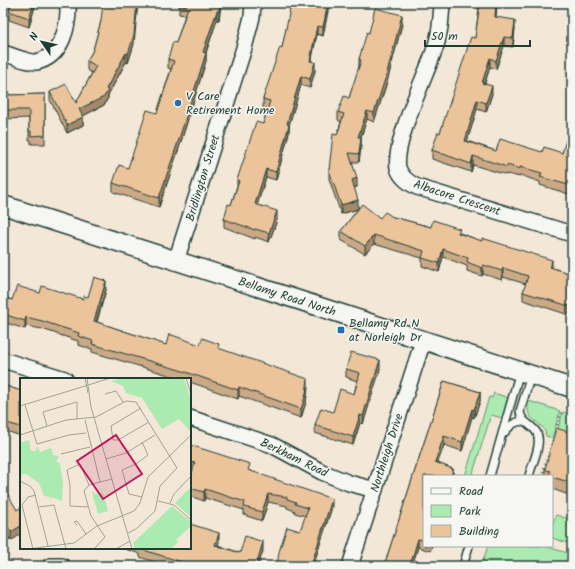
<svg xmlns="http://www.w3.org/2000/svg" width="575" height="569" viewBox="0 0 575 569" font-family="Kalam,sans-serif">
  <style>
    .green { fill: #abeab1; stroke: #659472 }
    .lines { fill: none; stroke-linecap: round; stroke-linejoin: round }
    .service-casing { stroke: #1f3d34; stroke-width: 10 }
    .minor-casing { stroke: #1f3d34; stroke-width: 18 }
    .tertiary-casing { stroke: #1f3d34; stroke-width: 21 }
    .path { stroke: #1f3d34; stroke-width: 2.5; stroke-dasharray: 1 3; stroke-linecap: butt }
    .service { stroke: #f6f6f2; stroke-width: 7 }
    .minor { stroke: #f6f6f2; stroke-width: 15 }
    .tertiary { stroke: #f6f6f2; stroke-width: 18 }
    .wall { fill: #cba986; stroke: #1f3d34 }
    .shaded-wall { fill: #a5896d; stroke: #1f3d34 }
    .building { fill: #ecc49c; stroke: #1f3d34 }
    .poi-dot { fill: #1f6fb2; stroke: #f6f6f2; stroke-width: 1.5 }
    .labels { text-anchor: middle; dominant-baseline: central; stroke-width: 3; stroke-linejoin: round; paint-order: stroke }
    .poi-label { font-size: 12px; fill: #1f3d34; stroke: #f6f6f2; text-anchor: start }
    .street-label { font-size: 12px; fill: #1f3d34; stroke: #f6f6f2 }
    .inset-road { fill: none; stroke: #9ea396; stroke-width: 1 }
    .view { fill: #c2185b; fill-opacity: 0.15; stroke: #c2185b; stroke-width: 2 }
    .inset-edge { fill: none; stroke: #1f3d34; stroke-width: 2 }
  </style>
  <rect width="100%" height="100%" fill="#f3e7d8"/>
  <filter id="ink" filterUnits="userSpaceOnUse"><feTurbulence type="fractalNoise" baseFrequency=".025" numOctaves="2"/><feDisplacementMap in="SourceGraphic" scale="8" xChannelSelector="R" yChannelSelector="G"/><feConvolveMatrix kernelMatrix="1 2 1 2 8 2 1 2 1" color-interpolation-filters="sRGB"/></filter>
  <g filter="url(#ink)">
    <g class="green">
      <path d="M494,393l15,5 -7,20 -11,-3 -19,61h-7l24,-79 3,1z"/>
      <path d="M529,401l31,10 -8,27 -6,-2c-2,-17 -23,-12 -17,-35z"/>
      <path d="M563,412l9,3v25l-16,-5z"/>
      <path d="M556,515l16,5v7l-5,16 -15,-5v-12z"/>
      <path d="M488,546h56l24,7 4,13h-91z"/>
    </g>
    <g class="lines">
      <g class="service-casing">
        <g id="service">
          <path d="M504,433c6,-7 10,-12 20,-12"/>
          <path d="M490,476l30,-105"/>
          <path d="M529,476c3,-12 13,-31 8,-43 -5,-9 -16,-10 -17,-22l11,-36"/>
          <path d="M463,566l6,-20"/>
        </g>
      </g>
      <g class="minor-casing">
        <g id="minor">
          <path d="M442,3c-1,16 -2,33 -8,48 -9,27 -41,92 -36,117 3,10 11,15 19,19l155,47"/>
          <path d="M3,53c7,2 27,10 33,9 27,-5 33,-38 32,-59"/>
          <path d="M176,261l68,-213 8,-31 1,-14"/>
          <path d="M3,360l62,19"/>
          <path d="M190,418l82,27 50,27 27,11 26,7"/>
          <path d="M50,566h12"/>
          <path d="M350,566l73,-225"/>
        </g>
      </g>
      <g class="tertiary-casing">
        <path id="tertiary" d="M3,205l569,183"/>
      </g>
      <g class="path">
        <path d="M556,429l6,-19"/>
        <path d="M542,476l11,-36"/>
      </g>
      <use href="#service" class="service"/>
      <use href="#minor" class="minor"/>
      <use href="#tertiary" class="tertiary"/>
    </g>
    <g class="wall">
      <path d="M3,3h33l-7,24 -20,-7v-10l-6,-2z"/>
      <path d="M221,3l-2,17h-2l-11,33v8l-27,87 -20,59 -46,-15v-9l15,-15 29,-55 14,-44 -3,-1v-9l8,-16 9,-28 -6,-1v-8z"/>
      <path d="M289,3l39,8 -5,25 -6,-2 -6,27 4,10 -5,17 -9,-3 -12,40v8l-13,47 -10,-3 -9,28 20,15 -8,22 -14,-5v2l-31,-12v-8l7,-14 6,-19v-6l26,-56 4,-15 -4,-1v-9l19,-51 8,-36z"/>
      <path d="M367,3h38v1z"/>
      <path d="M477,3h20l-1,14 19,11 -2,19 -9,-1 -8,23 -6,-2 -5,16 7,11 -6,18 -9,-3 -10,32 29,10 66,2 10,-14v56l-32,-10v-3l-20,-7v2l-13,-3v1l-34,-10 -2,7 -39,-13v-9l8,-17 35,-95 4,-30h-2z"/>
      <path d="M101,21l33,23 -6,19 -2,-1 -18,33v3l-4,7 -21,11v9l-16,8 -17,-33v-8l26,11 16,-30 -5,-3v-9l6,-11z"/>
      <path d="M402,24l-15,58 -13,40 -7,-3 -6,18v9l-2,16h-7l5,25 -3,1 4,20 22,10 13,-1 38,10 29,6 92,35 19,6 1,-2v38l-3,5 -46,-15v-8l3,-8 -23,-7 -1,3 -19,-6 -1,2 -15,-5v-5l-24,-9 -4,15 -17,-6v-8l-48,-14 -9,10 -24,-14v-9l17,-22 -17,5 -12,-35v-9l8,-35 4,-13 -3,-2v-8l11,-14 10,-30v-9l10,-26z"/>
      <path d="M3,92l7,3 35,-1v50h-14v-4h-2v-22l-24,1 -2,6z"/>
      <path d="M106,290l-9,32 69,23h34l19,4 89,38 -2,15 -5,16 -62,-22 -1,3 -48,-17v-3h-8l-90,-27v-3l-14,-4v-4l-36,-12 -16,-3 -1,3 -22,-7v-25l9,3 28,-7 43,6z"/>
      <path d="M346,369h34l-17,55 -3,-1 -7,22 -38,-12v-8l18,-13 21,-18 3,-13 -11,-4z"/>
      <path d="M444,381l36,11v9l-6,17 -2,-1 -10,34 -18,-6 -7,18 16,6v7h-29v70h8l-2,5 -12,-4 -6,19h-28z"/>
      <path d="M3,385l18,6v45l-18,-6z"/>
      <path d="M572,433v63l-20,-7v-13h-7v-7z"/>
      <path d="M190,445l142,62 -19,59h-36l23,-35 6,-15 -11,-3v-2l-8,-3v-2l-19,-4 -6,19 -18,-6v-5l-39,-12 -1,3 -14,-5v-17l2,-8 -2,-1z"/>
      <path d="M3,496l14,14 -6,31 -3,-5v5l-5,14v-24l2,1 -2,-4z"/>
      <path d="M219,542l-1,3 22,8 23,-2 -5,15h-91l-27,-9v-3l-18,-6h68z"/>
    </g>
    <g class="shaded-wall">
      <path d="M34,3h2l-7,24v-9z"/>
      <path d="M137,3h1l-4,41 -6,19v-9z"/>
      <path d="M220,3h1l-2,17v-9z"/>
      <path d="M328,3h1l-1,8 -5,25v-9z"/>
      <path d="M496,3h1l-2,23v-9z"/>
      <path d="M570,3h2v3l-2,1z"/>
      <path d="M217,11v9l-14,40v-8z"/>
      <path d="M402,15v9l-15,58 -13,40v-9z"/>
      <path d="M515,20v8l-2,19v-9z"/>
      <path d="M317,26v8l-7,35v-8z"/>
      <path d="M504,37v9l-8,23v-8z"/>
      <path d="M126,53v9l-18,33v3l-4,7 -25,13v-9l27,-20z"/>
      <path d="M206,53v8l-27,87 -20,59v-9z"/>
      <path d="M490,58v9l-8,24v-8z"/>
      <path d="M315,62v9l-5,17v-9z"/>
      <path d="M301,76v9l-14,47v-8z"/>
      <path d="M492,86v8l-6,18v-9z"/>
      <path d="M477,100v9l-12,40v-8z"/>
      <path d="M5,110v9l-2,6v-8z"/>
      <path d="M367,111v8l-9,26v-8z"/>
      <path d="M83,117v8l-16,8v-8z"/>
      <path d="M289,125v8l-13,47v-8z"/>
      <path d="M361,137v9l-2,16v-8z"/>
      <path d="M473,156v9l-2,7v-8z"/>
      <path d="M266,169v8l-11,35v-8z"/>
      <path d="M357,178v9l-5,1v-8z"/>
      <path d="M358,200v9l-17,5v-9z"/>
      <path d="M277,211v9l-8,22v-9z"/>
      <path d="M374,235v9l-9,10v-8z"/>
      <path d="M443,249v8l-4,15v-9z"/>
      <path d="M552,260v8l-2,-1z"/>
      <path d="M483,265v9l-1,2v-8z"/>
      <path d="M503,268v9l-1,3v-9z"/>
      <path d="M106,281v9l-12,39v-8z"/>
      <path d="M572,301v9l-3,5v-9z"/>
      <path d="M26,317v9l-1,3v-8z"/>
      <path d="M380,360v9l-17,55v-8z"/>
      <path d="M308,379v8l-2,15 -5,16v-9z"/>
      <path d="M239,387v9l-1,3v-9z"/>
      <path d="M480,392v9l-6,17v-8z"/>
      <path d="M472,409v8l-10,34v-9z"/>
      <path d="M360,415v8l-7,22v-8z"/>
      <path d="M444,436v9l-9,26v-9z"/>
      <path d="M453,469v7h-2z"/>
      <path d="M205,489v9l-1,3v-9z"/>
      <path d="M268,494v8l-6,19v-9z"/>
      <path d="M332,499v8l-19,59h-2z"/>
      <path d="M21,526v8l-10,7v-9z"/>
      <path d="M8,533v8l-5,14v-8z"/>
      <path d="M219,533v9l-4,11v-8z"/>
      <path d="M418,539v8l-6,19h-2z"/>
      <path d="M263,542v9l-5,15h-2z"/>
    </g>
    <g class="building">
      <path d="M12,3h22l-5,15 -20,-7z"/>
      <path d="M103,3h34l-3,32 -6,19 -2,-1 -20,36 2,1 -4,7 -25,12 4,8 -16,8 -17,-33 16,-8 10,19 20,-37 -9,-5 6,-11 8,-29z"/>
      <path d="M179,3h41l-1,8h-2l-14,41 3,1 -27,86 -20,59 -46,-15 6,-18 9,3 19,-58 10,3 17,-52 -6,-2 5,-17 3,1 12,-36 -9,-1z"/>
      <path d="M289,3h39l-5,24 -6,-1 -7,35 5,1 -5,17 -9,-3 -14,48 2,1 -13,47 -10,-3 -11,35 22,7 -8,22 -14,-4v1l-31,-11 4,-15 3,1 8,-24 -2,-1 19,-58 7,2 7,-23 -7,-2 17,-52 2,1 9,-44z"/>
      <path d="M480,3h16l-1,14 20,3 -2,18 -9,-1 -8,24 -6,-3 -8,25 10,3 -6,17 -9,-3 -12,41 31,10 4,-12 42,13 2,-5 18,6 5,-16 5,2v47l-32,-9 2,-4 -22,-6v2l-13,-4v2l-34,-11 -2,8 -39,-14 6,-18 2,1 31,-96 4,1z"/>
      <path d="M375,8l27,7 -15,58 -13,40 -7,-2 -9,26h3l-2,17 -10,-1 8,25 -5,2 6,20 -17,5 -12,-35 4,-36 4,1 7,-21 -6,-2 6,-16 5,2 12,-38 -2,-1 8,-27 2,1z"/>
      <path d="M3,92l7,3 35,-1v41l-14,1v-5h-2v-21h-24l-2,7z"/>
      <path d="M362,204l18,14 5,-6 8,5 38,10 2,-7 27,9 -2,4 24,8v-3l70,22 -2,7 21,7 1,-2v29l-3,5 -46,-14 5,-16 -25,-8 -1,3 -19,-6 -1,3 -15,-6 1,-4 -25,-9 -4,14 -17,-5 2,-7 -50,-16 -9,11 -24,-15z"/>
      <path d="M94,277l12,4 -12,40 72,24 3,-11 31,11 2,-7 17,6 -1,4 90,31 -2,15 -5,15 -62,-22 -1,3 -55,-19 -91,-27 1,-3 -15,-5 1,-3 -37,-12 -16,-4 -1,4 -22,-7v-17l9,3 5,-14 23,7 2,-7 41,13 1,-3 4,1z"/>
      <path d="M351,352l29,8 -17,56 -3,-1 -7,22 -38,-12 6,-17 12,4 7,-23 14,5 6,-21 -14,-4z"/>
      <path d="M444,381l36,11 -6,18 -2,-1 -10,33 -18,-6 -9,26 18,7 -2,7h-27v64l-6,-1 -8,27h-26z"/>
      <path d="M3,385l18,6v36l-18,-5z"/>
      <path d="M556,428l16,5v50l-20,-6v-1h-3l1,-5 -5,-2z"/>
      <path d="M190,445l60,19 -2,6 84,29 -21,67h-34l2,-14 8,-25 13,4 8,-23 -13,-4 1,-2 -9,-3v-2l-19,-3 -6,18 -18,-5 1,-5 -40,-13 -1,3 -14,-4 1,-4 -1,-1v-4l5,-16 -5,-1z"/>
      <path d="M7,493l10,17 4,-3v19l-10,6 -8,-12v-24z"/>
      <path d="M190,524l29,9 -4,12 25,8 5,-17 18,6 -7,24h-61l-55,-17 1,-1h49z"/>
      <path d="M3,531l5,2 -5,14z"/>
    </g>
  </g>
  <g class="poi-dot">
    <circle cx="178" cy="103" r="4"/>
    <rect x="337" y="326" width="8" height="8" rx="2"/>
  </g>
  <g class="labels">
    <g class="poi-label">
      <text x="186" y="96">V Care<tspan x="186" dy="14">Retirement Home</tspan></text>
      <text x="349" y="323">Bellamy Rd N<tspan x="349" dy="14">at Norleigh Dr</tspan></text>
    </g>
    <g class="street-label">
      <text transform="translate(203 178) rotate(-73)">Bridlington Street</text>
      <text transform="translate(457 198) rotate(18)">Albacore Crescent</text>
      <text transform="translate(287 297) rotate(18)">Bellamy Road North</text>
      <text transform="translate(387 453) rotate(-72)">Northleigh Drive</text>
      <text transform="translate(294 458) rotate(26)">Berkham Road</text>
    </g>
  </g>
  <g transform="translate(20 378)">
    <rect width="171" height="171" fill="#f3e7d8"/>
    <path d="M102,0h62l7,22v32l-12,-13 -17,10 -20,-31 -16,-5 -3,-7 -12,-5zM9,62l2,11h5l1,-5 3,6 11,-4 2,7 6,1 -3,5 4,3 3,20 -1,17 -11,-4 -1,5v-5l-6,-1 -5,-13 -13,-9h-4l-1,5 -1,-36zM92,108l-18,6v2l9,-2 5,19 -10,3 -6,-22zM171,109v30l-16,-14zM152,128l19,16v4l-15,14 2,2 -7,7h-36l-2,-6z" fill="#abeab1"/>
    <path class="inset-road" d="M65,0l3,15M67,0l4,29 41,142M166,0l5,16M77,4l14,-4M85,16l11,-3 7,11M5,27l12,39 32,-9 17,-2M0,28l78,-24M121,30l-30,18 2,14h5l31,-18M65,42l15,62M27,48l-4,-14 34,-10v17M0,57l46,-15 30,-3 30,-16 10,1 41,66 -17,18 -5,25 -19,18 -8,4M122,64l6,13 -12,9 -14,6 7,24 13,3M41,76l29,-7M86,81l20,-6 29,-18M0,103l10,5 4,5 14,55M138,123l16,4 17,15M150,125l4,-9 17,-18M19,129l15,-2 12,44M68,129l-18,-1v-21l-3,-15 13,-6 9,21M57,147l-3,-3 3,-1 9,13M8,171l46,-6 23,-17 37,-15 6,-8 8,-26 43,-42M13,171l-11,-44 6,-8 8,-2M74,171l11,-12 -14,-21 -7,-25 5,-6 23,-6M96,171l14,-8"/>
    <path class="view" d="M96,57l26,39 -39,25 -26,-38z"/>
    <rect width="171" height="171" class="inset-edge"/>
  </g>
  <rect width="575" height="569" fill="none" stroke="#f6f6f2" stroke-width="16"/>
  <rect x="8" y="8" width="559" height="553" fill="none" stroke="#1f3d34" stroke-width="1.5" filter="url(#ink)"/>
  <rect x="423" y="475" width="130" height="72" fill="#f6f6f2" stroke="#a0aca6"/>
  <rect x="431" y="488" width="20" height="6" fill="#f6f6f2" stroke="#a0aca6"/>
  <text x="459" y="495" font-size="12" fill="#1f3d34">Road</text>
  <rect x="431" y="505" width="20" height="12" fill="#abeab1" stroke="#a0aca6"/>
  <text x="459" y="515" font-size="12" fill="#1f3d34">Park</text>
  <rect x="431" y="525" width="20" height="12" fill="#ecc49c" stroke="#a0aca6"/>
  <text x="459" y="535" font-size="12" fill="#1f3d34">Building</text>
  <g transform="translate(42 42) rotate(304)" stroke="#f6f6f2" stroke-width="3" paint-order="stroke">
  <path d="M0-3L7 15L0 10L-7 15Z" fill="#1f3d34"/>
  <text y="-6" font-size="11" font-weight="bold" text-anchor="middle" fill="#1f3d34">N</text>
  </g>
  <path d="M425 40v6h105v-6" fill="none" stroke="#1f3d34" stroke-width="2"/>
  <text x="431" y="40" font-size="12" fill="#1f3d34" stroke="#f6f6f2" stroke-width="3" paint-order="stroke">50 m</text>
</svg>
